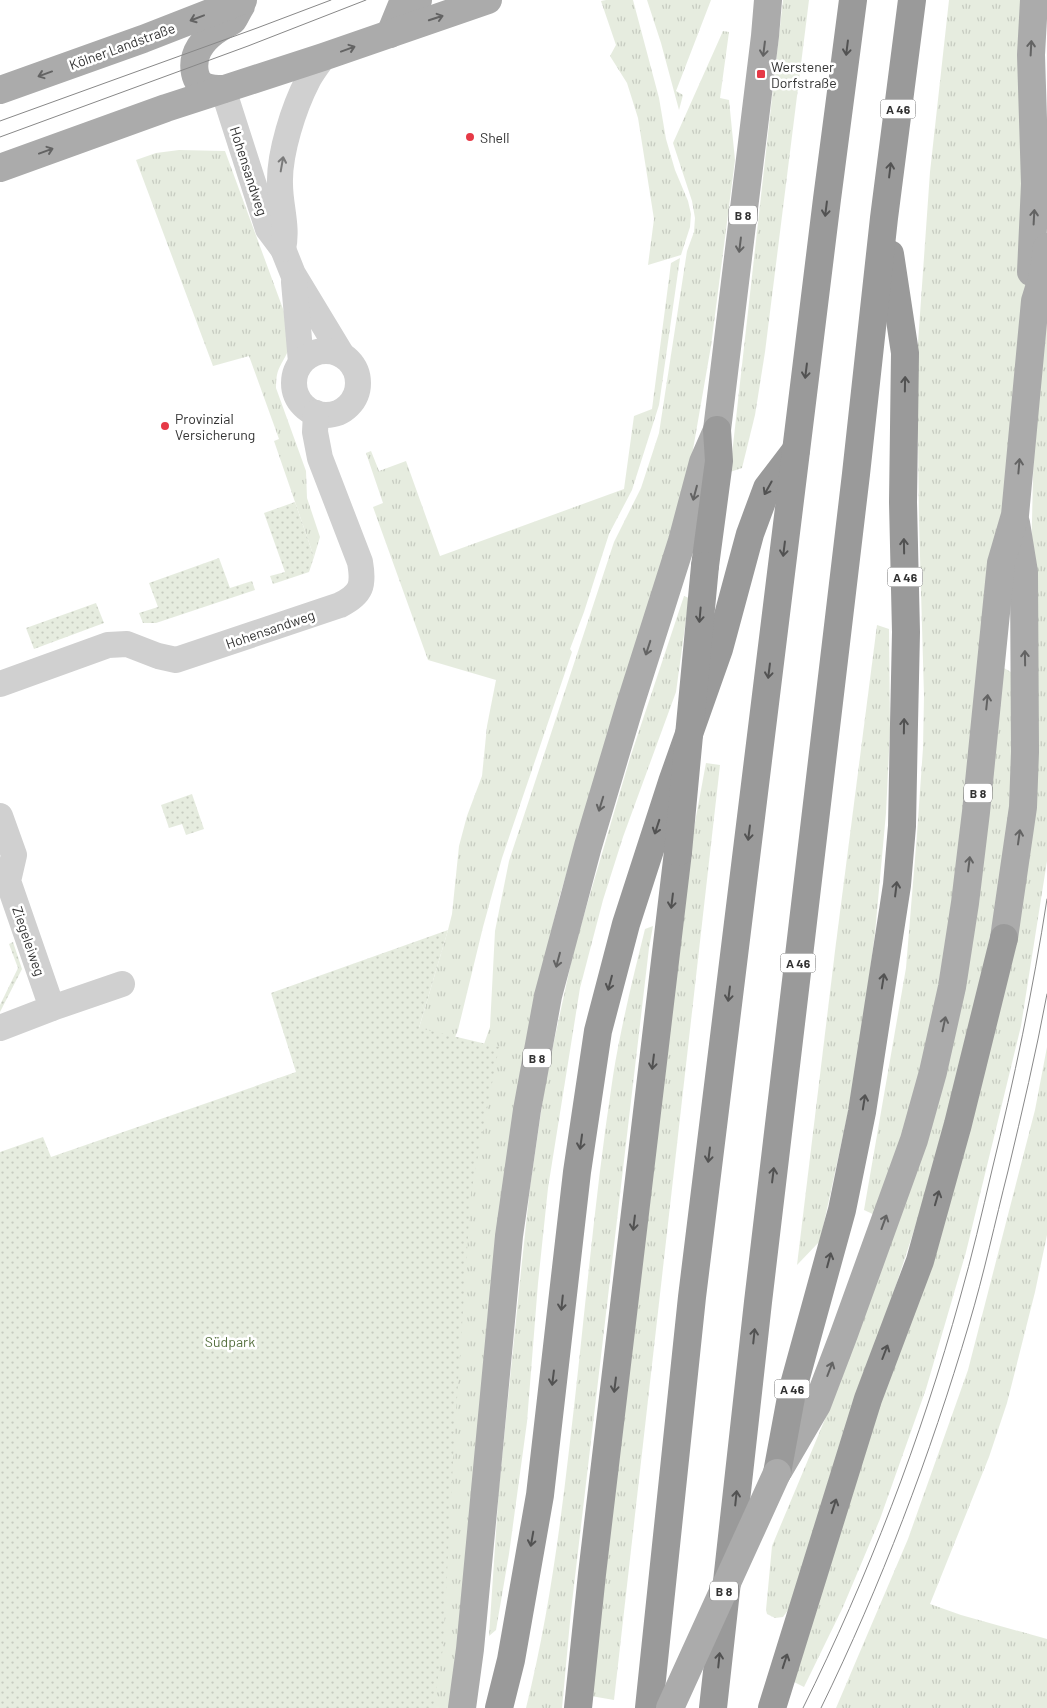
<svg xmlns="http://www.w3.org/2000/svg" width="1047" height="1708" viewBox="0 0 1047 1708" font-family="Barlow,sans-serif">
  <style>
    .grass { fill: url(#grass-tufts) }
    .park { fill: url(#park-dots) }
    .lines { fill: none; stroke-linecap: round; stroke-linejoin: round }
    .minor { stroke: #d0d0d0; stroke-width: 26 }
    .major { stroke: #ababab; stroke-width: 28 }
    .highway { stroke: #9a9a9a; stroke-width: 28 }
    .tram { stroke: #888; stroke-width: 1 }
    .major-bridge { stroke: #ababab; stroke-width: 28 }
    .highway-bridge { stroke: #9a9a9a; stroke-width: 28 }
    .oneway { stroke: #636363 }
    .oneway2 { stroke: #525252 }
    .oneway3 { stroke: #7a7a7a }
    .poi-dot { fill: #e63946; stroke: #fff; stroke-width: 2 }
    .labels { text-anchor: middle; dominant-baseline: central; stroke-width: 5; stroke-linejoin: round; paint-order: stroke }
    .shield { fill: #fff; stroke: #707070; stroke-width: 1 }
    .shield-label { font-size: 12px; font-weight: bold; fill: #333 }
    .street-label { font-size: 14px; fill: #333; stroke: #fff }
    .poi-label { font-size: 14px; fill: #333; stroke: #fff; text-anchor: start }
    .park-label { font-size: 14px; fill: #56703f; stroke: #fff }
  </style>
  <defs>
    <pattern id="grass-tufts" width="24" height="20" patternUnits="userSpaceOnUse" patternTransform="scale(1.25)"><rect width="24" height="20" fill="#e6ecdf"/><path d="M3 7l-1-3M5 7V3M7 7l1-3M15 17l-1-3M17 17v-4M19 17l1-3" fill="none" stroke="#c6cbc0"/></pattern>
    <pattern id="park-dots" width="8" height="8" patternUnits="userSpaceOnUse" patternTransform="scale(1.25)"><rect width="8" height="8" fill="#e6ecdf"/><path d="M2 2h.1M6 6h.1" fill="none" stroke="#c6cbc0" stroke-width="1.8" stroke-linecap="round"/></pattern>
  </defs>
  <rect width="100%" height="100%" fill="#fff"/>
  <g class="grass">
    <path d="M606,0h27l26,98 7,41 9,31 13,31 3,13 -1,13 -9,28 -33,10 6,-46 -16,-101 -11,-35 -17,-27 6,-11 -15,-44z"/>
    <path d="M647,0h64l-35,91 7,4 -4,15 -18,-67z"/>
    <path d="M783,0h26l-44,352 -10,63 -13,53 -12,4z"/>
    <path d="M949,0h76l2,272 -56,539 -48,261 -46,144 -13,-6 42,-242 11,-134 6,-86 1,-52 -5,-175 -2,-164 13,-185z"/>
    <path d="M723,31l6,1 -9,66 9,2 6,60 -24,186 -20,115 -19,84 -67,202 -45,148 -29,122 -77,691h-69l75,-595 30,-86 5,-96 14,-70 105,-319 27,-54 18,-55 28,-182 7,-19 1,-14 -3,-17 -19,-58z"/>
    <path d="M179,150l46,1 65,177c0,7 1,18 -2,23 -8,17 -12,17 -12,37l30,83 1,27 13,39 -6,20 -40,-116 5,-2 -30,-83 -36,10 -77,-206 20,-7z"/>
    <path d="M680,258l-21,147 -27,85 -23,44 -25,78 -14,37 2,3 -70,206 -19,69 -25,103 -19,45 -20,-47 29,-98 4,-16 7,-68 8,-30 15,-40 5,-50 9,-46 -68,-20 -55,-153 10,-4 -17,-50 5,-2 8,20 27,-10 34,95 184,-67 10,-73 18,-7 19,-146z"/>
    <path d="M1047,295v566l-26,165 -55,226 -40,137 -46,130 -37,88 -39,80 -10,-5 206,-687 31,-433 3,-125z"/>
    <path d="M684,596l5,2 -13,94 -53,145 -20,63 -23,88 -32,200 -10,95 -11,139 -18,132 -13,76 -7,6 10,-149 22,-216 9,-84 16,-109 28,-129 56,-191z"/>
    <path d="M877,625l12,4 1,101 -4,83 -11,120 -19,143 -36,165 -23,24 38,-314z"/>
    <path d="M1004,668l12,7 3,72 -21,149 -24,120 -55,199 -128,391 -8,11 -8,1 -8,-4 -1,-4 6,-64 66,-158 72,-199z"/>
    <path d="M706,763l14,2 -106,935 -23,-4 94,-820z"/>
    <path d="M653,926l-4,22 -78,663 -9,97h-36c21,-84 33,-171 43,-258 15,-124 25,-250 44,-374 8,-50 20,-98 32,-147z"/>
    <path d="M1047,1047v188l-12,57 -28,111 -18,54 -59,147 31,11 86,24v69h-211l72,-169 60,-169 67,-260z"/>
  </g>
  <g class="park">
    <path d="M295,502l19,55 -5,15 -36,12 -3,-8 15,-4 -21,-59z"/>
    <path d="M219,558l11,30 22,-7 3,9 -99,33h-13l-4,-10 19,-6 -9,-24z"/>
    <path d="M96,603l8,20 -70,26 -8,-21z"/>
    <path d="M192,794l12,35 -18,6 -4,-11 -13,4 -8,-23z"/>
    <path d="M448,930l-29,98 80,19 -28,146 -17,250 -11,205 -10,60h-433v-556l43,-15 8,20 245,-85 -25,-79z"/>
    <path d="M13,942l9,27 -22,43v-7l18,-37 -9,-24z"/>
  </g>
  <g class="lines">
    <g class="minor">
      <path d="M223,89l45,140 15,20 10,25 49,81"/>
      <path d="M283,249c5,-22 -3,-43 -3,-65 -1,-31 14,-77 28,-104 4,-8 10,-15 15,-23"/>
      <path d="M294,282l7,80"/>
      <circle cx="326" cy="383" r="32"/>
      <path d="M0,684l108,-39 19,-1 31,12 18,4 164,-55c22,-11 24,-20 20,-43l-40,-104 -5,-26 1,-19"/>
      <path d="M0,816l14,39 -6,26 44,127 -52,20"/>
      <path d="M52,1008l70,-24"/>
    </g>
    <g class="major">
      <path d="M390,34l11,-27 17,-7"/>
      <path d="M223,89c-13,0 -25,-1 -28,-16 -4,-20 9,-35 25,-45 4,-3 10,-5 13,-8 3,-4 5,-10 8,-14"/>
      <path d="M0,90l143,-51 100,-39"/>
      <path d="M0,168l166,-60 157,-51 165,-57"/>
      <path d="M1031,272l4,-88 -4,-129 3,-55"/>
      <path d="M1004,938l19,-131 2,-55 -1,-180 -8,-49"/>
      <path d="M779,1470l38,-65 27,-71 70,-194 19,-68 19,-85 13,-84 11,-91 25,-249 14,-48 20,-214 9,-29 3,-25"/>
      <path d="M462,1708l8,-59 39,-413 18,-126 21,-114 40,-150 42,-141 52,-164 21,-79 14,-32 48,-394 3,-36"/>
    </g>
    <g class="highway">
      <path d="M705,566l14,-105 -2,-31"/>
      <path d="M777,1473l15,-81 50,-182 20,-98 35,-227 5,-59 2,-102 2,-92 -3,-130 2,-149 -15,-99"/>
      <path d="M499,1708l12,-48 29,-165 37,-323 21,-141 28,-107 46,-142 47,-133 31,-115 17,-46 29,-38"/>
      <path d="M578,1708l14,-134 86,-722"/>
      <path d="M649,1708l43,-411 135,-1098 26,-199"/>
      <path d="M713,1708l45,-406 98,-828 28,-256 28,-218"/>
      <path d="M772,1708l96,-309 52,-138 38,-137 46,-186"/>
    </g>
    <g class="tram">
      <path d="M0,121l257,-93 74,-28"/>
      <path d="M0,137l248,-91 118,-46"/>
      <path d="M803,1708c65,-131 118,-269 157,-410 12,-42 22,-85 32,-128 22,-90 41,-180 55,-271"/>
      <path d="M821,1708c60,-123 109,-252 148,-384 15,-50 26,-102 39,-153 14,-59 28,-118 39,-177"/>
    </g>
    <path class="major-bridge" d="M670,1708l107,-235"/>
    <path class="highway-bridge" d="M678,852l27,-286"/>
  </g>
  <defs><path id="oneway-shaft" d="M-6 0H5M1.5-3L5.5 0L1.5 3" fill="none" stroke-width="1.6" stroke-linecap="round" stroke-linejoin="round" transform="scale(1.25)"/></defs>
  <g class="oneway">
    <use href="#oneway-shaft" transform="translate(197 18) rotate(159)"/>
    <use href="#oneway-shaft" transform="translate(436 18) rotate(-18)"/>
    <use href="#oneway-shaft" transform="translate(1031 48) rotate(-87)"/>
    <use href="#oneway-shaft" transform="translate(348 49) rotate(-20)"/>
    <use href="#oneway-shaft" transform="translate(764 49) rotate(97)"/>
    <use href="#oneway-shaft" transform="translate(45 74) rotate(160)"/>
    <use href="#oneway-shaft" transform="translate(46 151) rotate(-20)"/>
    <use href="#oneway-shaft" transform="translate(1034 217) rotate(-87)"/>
    <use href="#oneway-shaft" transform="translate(740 245) rotate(97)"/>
    <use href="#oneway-shaft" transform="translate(1019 466) rotate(-85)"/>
    <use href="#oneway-shaft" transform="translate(695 493) rotate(105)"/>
    <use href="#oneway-shaft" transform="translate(648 648) rotate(108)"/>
    <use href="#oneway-shaft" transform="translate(1025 658) rotate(-91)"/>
    <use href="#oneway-shaft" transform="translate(987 702) rotate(-84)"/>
    <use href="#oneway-shaft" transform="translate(601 804) rotate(107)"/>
    <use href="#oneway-shaft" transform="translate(1019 837) rotate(-82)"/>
    <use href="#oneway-shaft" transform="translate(969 864) rotate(-83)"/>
    <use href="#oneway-shaft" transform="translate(558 960) rotate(105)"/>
    <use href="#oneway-shaft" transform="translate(944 1024) rotate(-78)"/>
    <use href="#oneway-shaft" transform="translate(884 1222) rotate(-70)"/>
    <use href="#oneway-shaft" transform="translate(830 1369) rotate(-69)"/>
  </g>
  <g class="oneway2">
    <use href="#oneway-shaft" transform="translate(847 48) rotate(97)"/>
    <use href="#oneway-shaft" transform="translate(890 170) rotate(-83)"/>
    <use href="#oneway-shaft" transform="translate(826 209) rotate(97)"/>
    <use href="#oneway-shaft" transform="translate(806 371) rotate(97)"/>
    <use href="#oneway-shaft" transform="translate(905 384) rotate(-89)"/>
    <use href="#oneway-shaft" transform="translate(768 488) rotate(119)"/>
    <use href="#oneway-shaft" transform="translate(904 546) rotate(-91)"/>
    <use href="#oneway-shaft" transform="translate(784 549) rotate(97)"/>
    <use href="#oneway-shaft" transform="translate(700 615) rotate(95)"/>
    <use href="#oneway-shaft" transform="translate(769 671) rotate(97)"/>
    <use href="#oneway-shaft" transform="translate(904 726) rotate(-89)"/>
    <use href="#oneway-shaft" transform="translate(657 827) rotate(108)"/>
    <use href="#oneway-shaft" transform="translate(749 833) rotate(97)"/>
    <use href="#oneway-shaft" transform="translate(896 889) rotate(-83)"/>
    <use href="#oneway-shaft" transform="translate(672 901) rotate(97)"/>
    <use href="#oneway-shaft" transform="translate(883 981) rotate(-81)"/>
    <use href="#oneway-shaft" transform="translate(610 983) rotate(105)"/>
    <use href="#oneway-shaft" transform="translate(729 994) rotate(97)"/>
    <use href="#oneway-shaft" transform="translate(653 1062) rotate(97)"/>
    <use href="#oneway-shaft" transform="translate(864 1102) rotate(-81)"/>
    <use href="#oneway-shaft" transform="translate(581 1142) rotate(98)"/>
    <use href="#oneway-shaft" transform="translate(709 1155) rotate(97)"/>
    <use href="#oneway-shaft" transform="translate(773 1175) rotate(-83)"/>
    <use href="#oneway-shaft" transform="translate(937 1198) rotate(-74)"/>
    <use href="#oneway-shaft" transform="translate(634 1223) rotate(97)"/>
    <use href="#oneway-shaft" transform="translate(829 1260) rotate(-75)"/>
    <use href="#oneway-shaft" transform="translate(562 1303) rotate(96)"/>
    <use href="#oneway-shaft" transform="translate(754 1336) rotate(-84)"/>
    <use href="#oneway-shaft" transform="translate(885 1352) rotate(-69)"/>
    <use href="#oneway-shaft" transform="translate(553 1378) rotate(97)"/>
    <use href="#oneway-shaft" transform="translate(615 1385) rotate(97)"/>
    <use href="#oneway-shaft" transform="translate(736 1498) rotate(-84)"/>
    <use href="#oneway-shaft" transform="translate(834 1506) rotate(-72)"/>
    <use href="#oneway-shaft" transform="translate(532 1539) rotate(100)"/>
    <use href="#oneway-shaft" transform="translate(719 1660) rotate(-84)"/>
    <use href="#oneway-shaft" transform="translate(785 1661) rotate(-72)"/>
  </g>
  <use class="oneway3" href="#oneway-shaft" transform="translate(282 164) rotate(-80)"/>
  <g class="poi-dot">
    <rect x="756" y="69" width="10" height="10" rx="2.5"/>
    <circle cx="470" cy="137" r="5"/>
    <circle cx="165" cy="426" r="5"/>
  </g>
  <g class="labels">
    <g class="shield">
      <rect x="880.5" y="99.5" width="35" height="19" rx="4"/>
      <rect x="729" y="205.5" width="28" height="19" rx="4"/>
      <rect x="887.5" y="567.5" width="35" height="19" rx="4"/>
      <rect x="964" y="783.5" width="28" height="19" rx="4"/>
      <rect x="780.5" y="953.5" width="35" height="19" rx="4"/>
      <rect x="523" y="1048.5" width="28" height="19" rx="4"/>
      <rect x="774.5" y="1379.5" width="35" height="19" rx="4"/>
      <rect x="710" y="1581.5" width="28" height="19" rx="4"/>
    </g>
    <g class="shield-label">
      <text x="898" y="109">A 46</text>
      <text x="743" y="215">B 8</text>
      <text x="905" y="577">A 46</text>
      <text x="978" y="793">B 8</text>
      <text x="798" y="963">A 46</text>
      <text x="537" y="1058">B 8</text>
      <text x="792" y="1389">A 46</text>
      <text x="724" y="1591">B 8</text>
    </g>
    <g class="street-label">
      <text transform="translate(122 46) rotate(-20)">Kölner Landstraße</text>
      <text transform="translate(249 171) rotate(72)">Hohensandweg</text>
      <text transform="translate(270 629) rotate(-19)">Hohensandweg</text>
      <text transform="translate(29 941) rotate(71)">Ziegeleiweg</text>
    </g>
    <g class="poi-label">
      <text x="771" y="66">Werstener<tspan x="771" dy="16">Dorfstraße</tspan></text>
      <text x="480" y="137">Shell</text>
      <text x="175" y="418">Provinzial<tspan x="175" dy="16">Versicherung</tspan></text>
    </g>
    <g class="park-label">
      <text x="230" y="1341">Südpark</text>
    </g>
  </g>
</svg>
